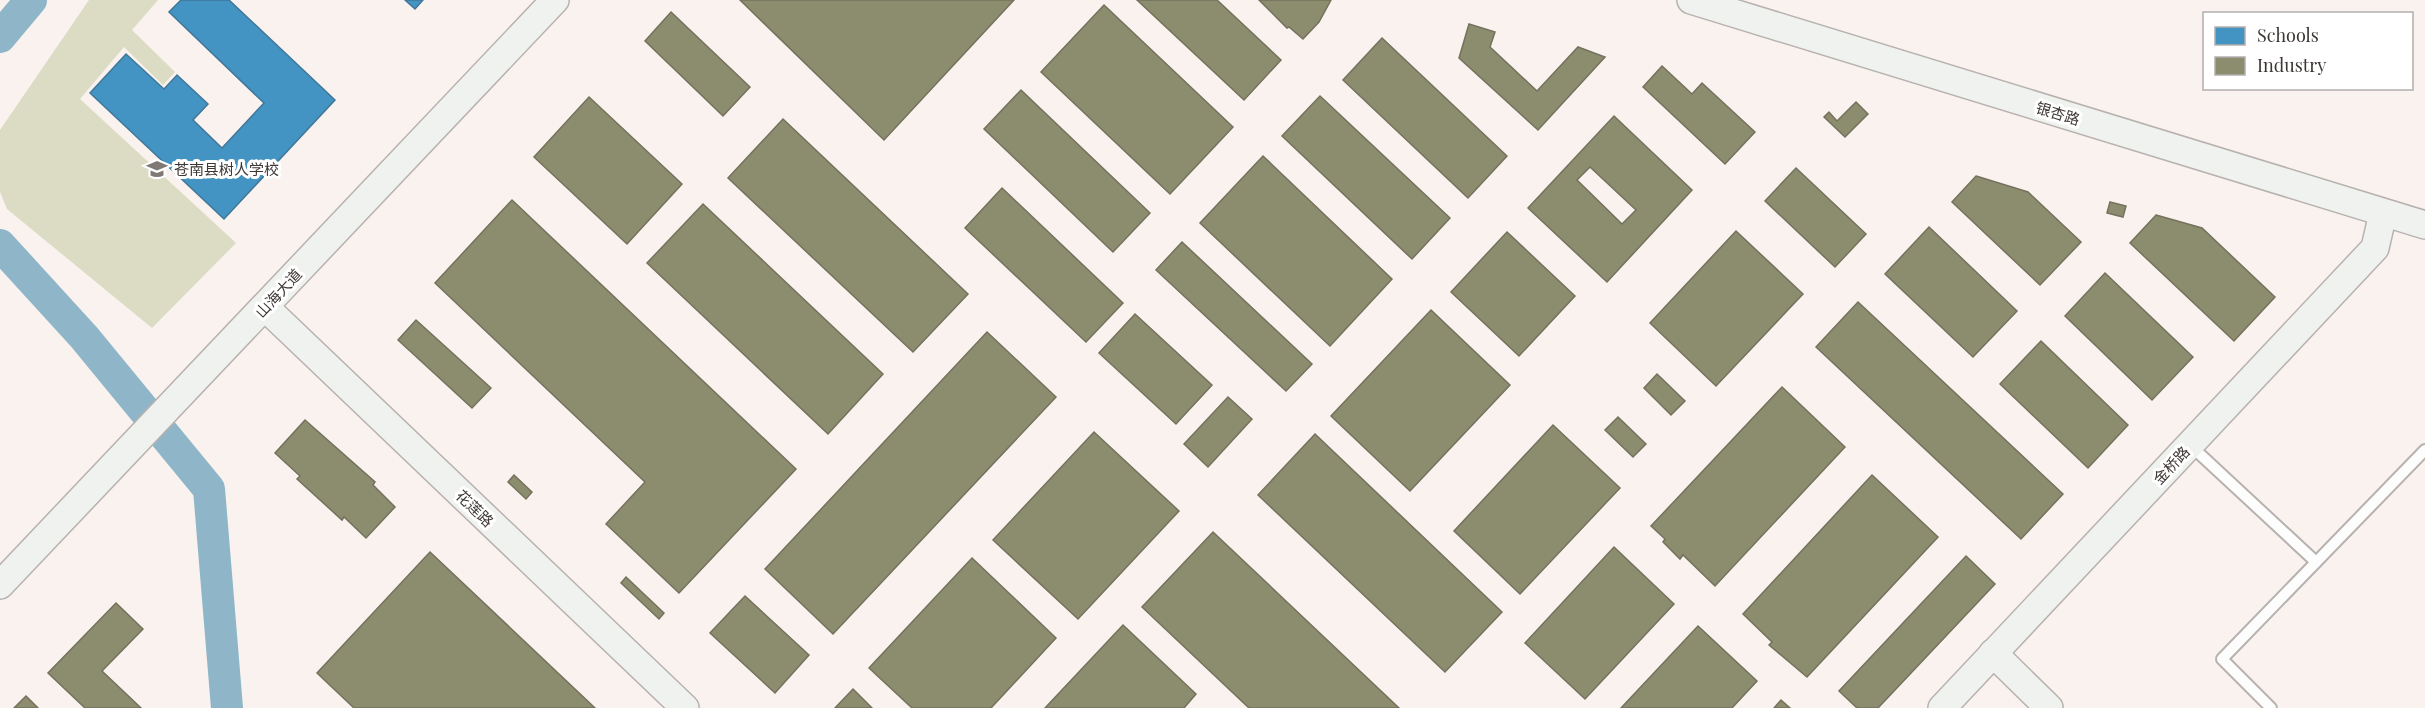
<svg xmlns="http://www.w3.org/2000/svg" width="2425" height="708" viewBox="0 0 2425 708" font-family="'Playfair Display','Noto Sans SC',serif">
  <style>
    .green { fill: #dbdcc3 }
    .schools { fill: #4393c3; stroke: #417798; stroke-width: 1.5 }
    .industry { fill: #8c8c6e; stroke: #74725d; stroke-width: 1.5; fill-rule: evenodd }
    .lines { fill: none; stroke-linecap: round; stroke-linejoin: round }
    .river { stroke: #8fb6c8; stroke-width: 32 }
    .lane-casing { stroke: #b8b2af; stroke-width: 14 }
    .secondary-casing { stroke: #b8b2af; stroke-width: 30 }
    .lane { stroke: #fefdfd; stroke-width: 10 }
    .secondary { stroke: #f0f2ef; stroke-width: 27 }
    .labels { text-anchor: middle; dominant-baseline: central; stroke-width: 6; stroke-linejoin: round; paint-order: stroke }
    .street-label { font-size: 15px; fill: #3d3634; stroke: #fff }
    .poi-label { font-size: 15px; fill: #3d3634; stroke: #fff; text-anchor: start }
  </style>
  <rect width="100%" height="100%" fill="#f9f2ef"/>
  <path class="green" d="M89,0h69l-26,30 43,42 -12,13 -39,-38 -44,52 156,144 -84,85 -145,-119 -7,-17v-62z"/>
  <g class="schools">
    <path d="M181,0h48l106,100 -111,119 -134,-126 36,-39 38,35 13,-14 31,29 -15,16 29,28 42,-45 -95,-91z"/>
    <path d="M405,0h18l-8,9z"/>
  </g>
  <g class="industry">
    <path d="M740,0h274l-130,140z"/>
    <path d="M1137,0h80l64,60 -37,40z"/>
    <path d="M1259,0h72l-12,22 -16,17 -14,-12 -2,1z"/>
    <path d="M1104,5l129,122 -63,67 -129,-122z"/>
    <path d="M671,12l79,75 -27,29 -78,-75z"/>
    <path d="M1469,24l26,8 -5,15 47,44 41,-44 27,10 -67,73 -79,-72z"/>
    <path d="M1382,38l125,118 -39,42 -125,-118z"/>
    <path d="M1662,66l30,28 10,-11 53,49 -30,32 -82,-77z"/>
    <path d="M1021,90l129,123 -37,39 -129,-123z"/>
    <path d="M1320,96l130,122 -38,41 -130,-123z"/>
    <path d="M589,97l93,87 -55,60 -93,-87z"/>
    <path d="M1856,102l12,12 -23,23 -21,-20 5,-5 8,9z"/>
    <path d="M1614,116l78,74 -85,92 -79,-74zM1590,167l46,43 -14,14 -45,-44z"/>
    <path d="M783,119l185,175 -55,58 -185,-174z"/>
    <path d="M1263,156l129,123 -62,67 -130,-123z"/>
    <path d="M1796,168l70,66 -31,33 -70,-66z"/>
    <path d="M1976,176l52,16 53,50 -41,43 -88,-83z"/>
    <path d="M1002,188l121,115 -37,39 -121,-114z"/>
    <path d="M512,200l284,269 -117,124 -73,-69 39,-42 -210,-199z"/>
    <path d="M2110,202l16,4 -3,11 -16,-4z"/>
    <path d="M703,204l180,170 -55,60 -181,-171z"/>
    <path d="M2156,215l46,13 73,69 -41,44 -104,-98z"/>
    <path d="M1929,227l88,84 -44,46 -88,-83z"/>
    <path d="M1736,231l67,63 -87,92 -66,-63z"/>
    <path d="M1507,232l68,64 -56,60 -68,-64z"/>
    <path d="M1182,242l130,122 -26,27 -130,-121z"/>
    <path d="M2105,273l88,84 -41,43 -87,-84z"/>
    <path d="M1858,302l205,192 -42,45 -205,-192z"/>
    <path d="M1431,310l79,75 -100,106 -79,-75z"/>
    <path d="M1135,314l77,71 -36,39 -77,-71z"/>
    <path d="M416,320l75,68 -19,20 -74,-68z"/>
    <path d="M987,332l69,65 -223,237 -68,-65z"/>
    <path d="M2041,341l87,84 -40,43 -88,-84z"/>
    <path d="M1657,374l28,27 -14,14 -27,-27z"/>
    <path d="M1782,387l63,60 -130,139 -32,-31 -3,4 -17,-17 2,-3 -14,-13z"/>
    <path d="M1228,397l24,22 -44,48 -24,-23z"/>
    <path d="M1618,417l28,27 -13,13 -28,-27z"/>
    <path d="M305,420l70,62 -2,3 22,22 -29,31 -22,-21 -2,3 -45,-41 3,-3 -25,-23z"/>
    <path d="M1553,425l67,63 -100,106 -66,-63z"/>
    <path d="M1094,432l85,79 -101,108 -85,-79z"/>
    <path d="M1315,434l187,178 -57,60 -187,-177z"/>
    <path d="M514,475l18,17 -6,7 -18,-17z"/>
    <path d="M1872,475l66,62 -131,140 -38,-32 3,-3 -29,-28z"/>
    <path d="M1213,532l186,176h-150l-107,-101z"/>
    <path d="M1614,547l60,57 -89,95 -60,-56z"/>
    <path d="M430,552l165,156h-241l-37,-35z"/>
    <path d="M1966,556l29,28 -117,124h-21l-18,-17z"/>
    <path d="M972,558l84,80 -65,70h-79l-43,-40z"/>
    <path d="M626,577l38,36 -5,6 -38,-36z"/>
    <path d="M745,596l64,59 -34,38 -65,-60z"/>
    <path d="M116,603l27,26 -41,42 39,37h-56l-37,-35z"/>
    <path d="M1123,625l73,69 -12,14h-139z"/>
    <path d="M1698,626l59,55 -25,27h-111z"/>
    <path d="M853,689l19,19h-37z"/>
    <path d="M26,696l12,12h-24z"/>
    <path d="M1781,700l9,8h-16z"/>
  </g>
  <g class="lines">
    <g class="river">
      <path d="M0,37l31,-37"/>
      <path d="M0,245l84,92 125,152 18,219"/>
    </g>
    <g class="lane-casing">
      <g id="lane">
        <path d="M2190,445l126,117"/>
        <path d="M2271,708l-49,-49 203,-209"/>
      </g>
    </g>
    <g class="secondary-casing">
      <g id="secondary">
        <path d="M1691,0l734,225"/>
        <path d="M265,307l420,401"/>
        <path d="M0,585l555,-585"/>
        <path d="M1993,653l56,55"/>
        <path d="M1942,708l433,-460 8,-35"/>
      </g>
    </g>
    <use href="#lane" class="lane"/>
    <use href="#secondary" class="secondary"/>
  </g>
  <defs>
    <g id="school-bare" transform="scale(1.62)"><path d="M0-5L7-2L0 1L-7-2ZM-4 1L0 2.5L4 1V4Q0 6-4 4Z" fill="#7f7875" stroke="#fff" stroke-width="2.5" paint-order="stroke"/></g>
  </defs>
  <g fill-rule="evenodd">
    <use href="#school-bare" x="157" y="169"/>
  </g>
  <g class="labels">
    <g class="street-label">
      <text transform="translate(2058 113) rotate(17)">银杏路</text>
      <text transform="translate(278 293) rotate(-47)">山海大道</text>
      <text transform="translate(2171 465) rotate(-47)">金桥路</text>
      <text transform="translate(475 508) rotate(44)">花莲路</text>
    </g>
    <g class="poi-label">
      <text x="174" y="169">苍南县树人学校</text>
    </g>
  </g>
  <rect x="2203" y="12" width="210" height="78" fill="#ffffff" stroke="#b1afae" stroke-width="1.5"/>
  <rect x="2215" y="27" width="30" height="18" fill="#4393c3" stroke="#b1afae" stroke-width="1.5"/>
  <text x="2257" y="42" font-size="18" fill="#3d3634">Schools</text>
  <rect x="2215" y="57" width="30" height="18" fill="#8c8c6e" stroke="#b1afae" stroke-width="1.5"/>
  <text x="2257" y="72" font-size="18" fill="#3d3634">Industry</text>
</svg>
